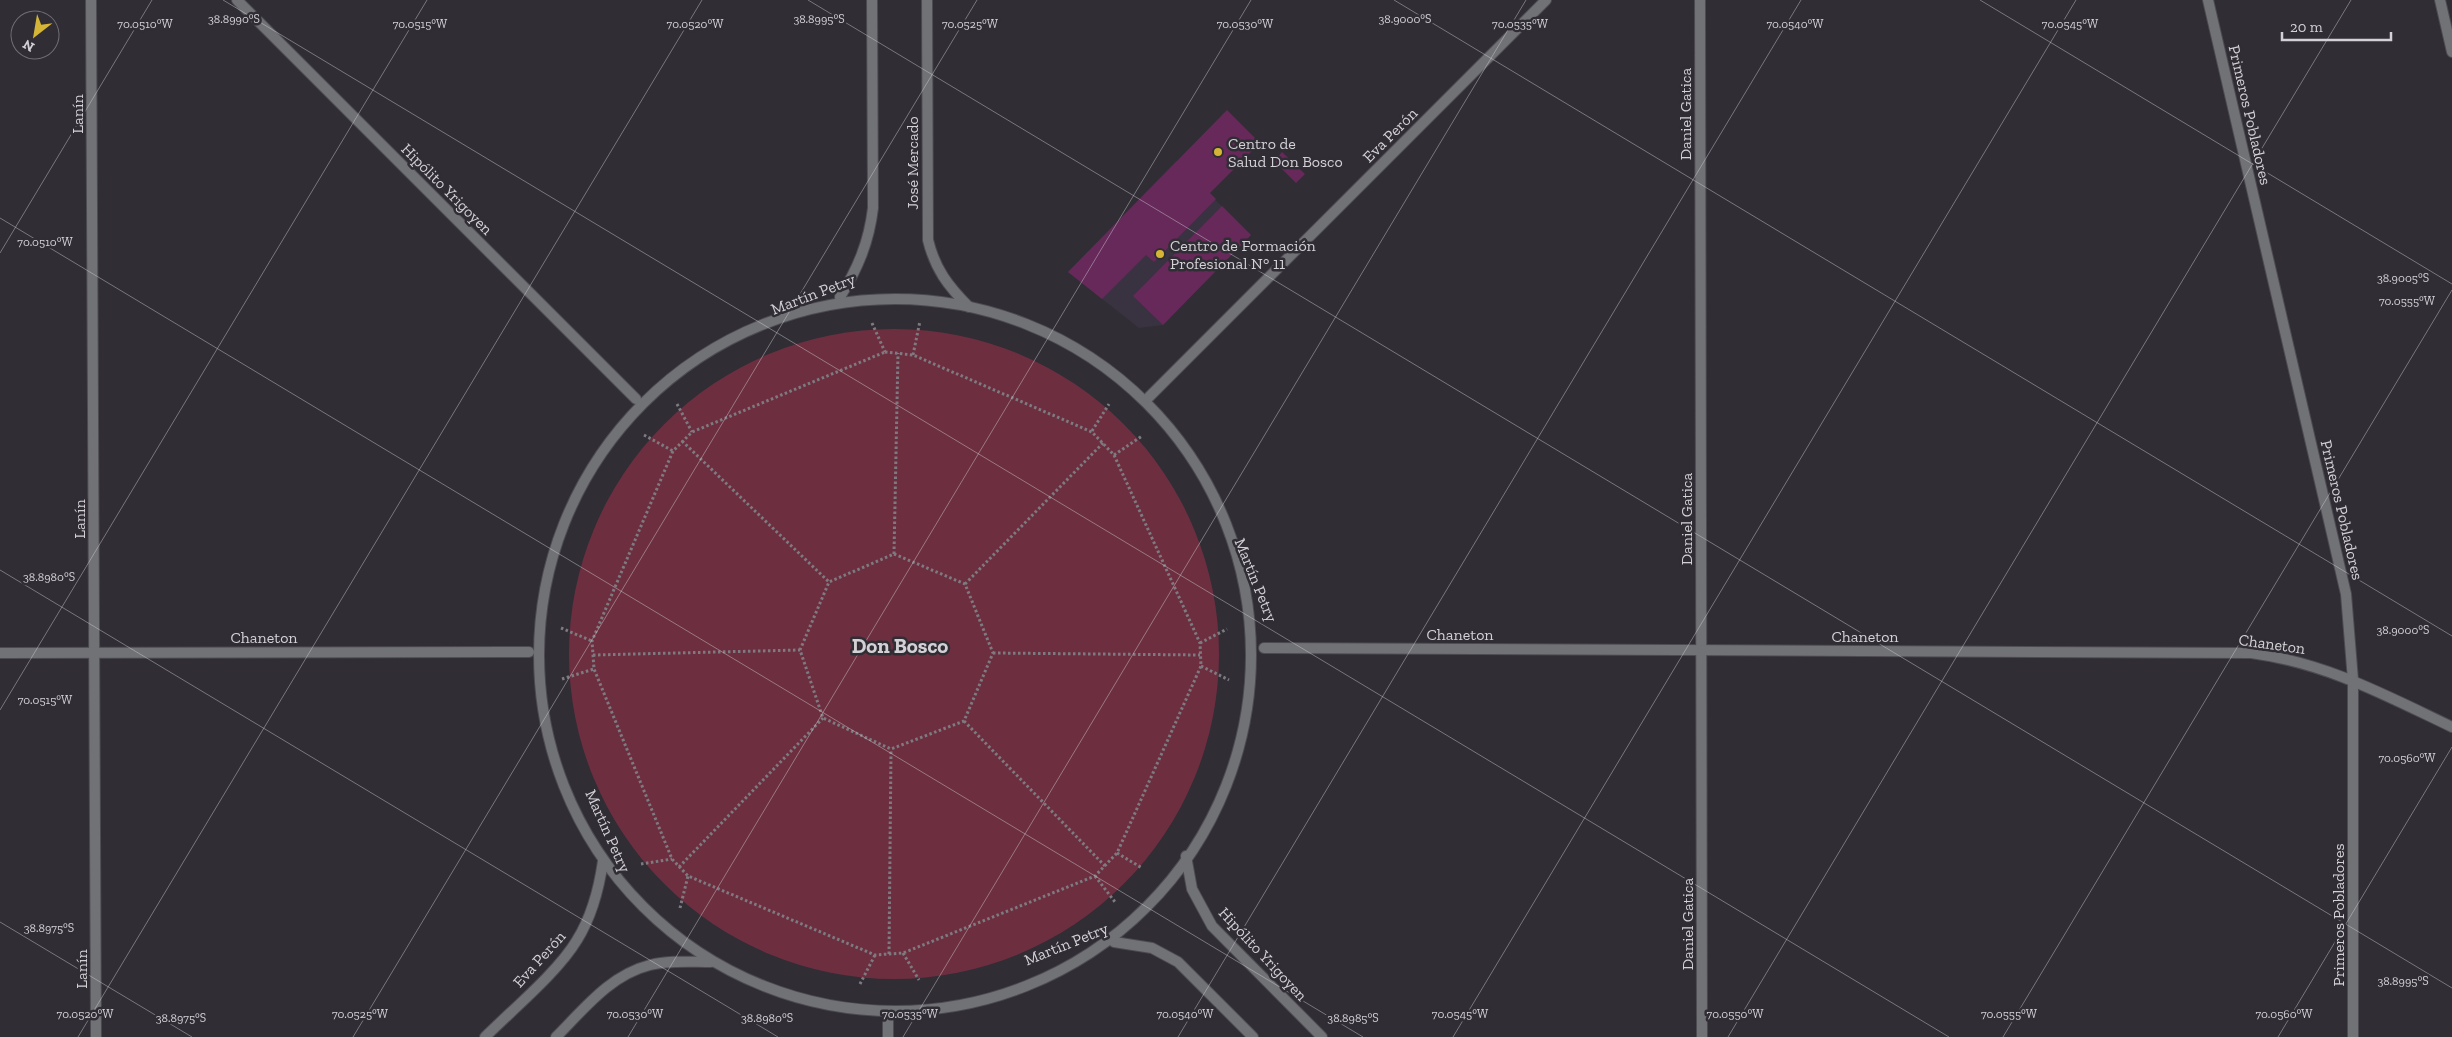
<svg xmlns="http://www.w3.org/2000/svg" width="2452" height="1037" viewBox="0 0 2452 1037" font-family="'Zilla Slab',serif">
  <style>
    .built { fill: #393240 }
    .green { fill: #6d2f3f }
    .building { fill: #66295a }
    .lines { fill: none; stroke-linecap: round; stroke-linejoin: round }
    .minor-casing { stroke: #4d4b52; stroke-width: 12 }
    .tertiary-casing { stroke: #4d4b52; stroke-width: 12 }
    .path { stroke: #7d7b81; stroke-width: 3; stroke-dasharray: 2.5 2.5; stroke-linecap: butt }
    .minor { stroke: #717276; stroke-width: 10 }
    .tertiary { stroke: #717276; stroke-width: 10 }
    .ticks { fill: none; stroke: #d3d1d6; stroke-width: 1; stroke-opacity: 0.45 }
    .poi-dot { fill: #d5b535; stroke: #302d35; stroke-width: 2 }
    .labels { text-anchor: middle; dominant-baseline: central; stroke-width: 5; stroke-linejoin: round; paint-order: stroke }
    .street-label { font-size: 16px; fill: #d3d1d6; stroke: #302d35 }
    .poi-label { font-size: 16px; fill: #d3d1d6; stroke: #302d35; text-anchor: start }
    .district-label { font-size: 21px; font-weight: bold; fill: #d3d1d6; stroke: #302d35 }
    .ticks-label { font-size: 12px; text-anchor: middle; fill: #d3d1d6; stroke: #302d35; stroke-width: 5; stroke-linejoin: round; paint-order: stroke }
  </style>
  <rect width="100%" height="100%" fill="#302d35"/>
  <path class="built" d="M1176,161l75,74 -88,90 -24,3 -71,-56z"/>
  <circle class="green" cx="894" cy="654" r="325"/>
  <g class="building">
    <path d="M1227,110l33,33 -50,50 6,6 -62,63 -8,-7 -44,44 -34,-27z"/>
    <path d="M1282,152l23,22 -9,9 -22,-22z"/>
    <path d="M1222,206l29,29 -88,90 -30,-29z"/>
  </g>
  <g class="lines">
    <g class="minor-casing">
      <g id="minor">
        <path d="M91,0l5,1037"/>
        <path d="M237,0l399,399"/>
        <path d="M927,0l1,240c7,29 20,46 41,67"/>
        <path d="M1700,0l2,1037"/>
        <path d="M2208,0l138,594 7,86v357"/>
        <path d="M840,297c18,-29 29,-55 33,-89l-1,-208"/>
        <circle cx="895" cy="655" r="356"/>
        <path d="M1149,397l397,-397"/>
        <path d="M1264,648l987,5c75,10 134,42 201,74"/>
        <path d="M0,653l529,-1"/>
        <path d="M1186,856l6,33 20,37 110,111"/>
        <path d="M1114,942l38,6 26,14 75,75"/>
        <path d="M888,1014v23"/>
        <path d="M485,1037c27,-27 73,-65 92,-97 15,-24 22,-51 26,-79"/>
        <path d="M556,1037c28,-28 54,-62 94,-72 19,-5 41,-3 61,-3"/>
      </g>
    </g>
    <g class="tertiary-casing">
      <path id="tertiary" d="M2440,0l12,52"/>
    </g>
    <g class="path">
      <path d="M872,323l13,29"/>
      <path d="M885,352l28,3 179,77 22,23 86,188 1,23 -84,187 -22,23 -192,77 -28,2 -187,-79 -16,-17 -78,-190 -2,-28 81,-190 19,-19z"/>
      <path d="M913,355l7,-34"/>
      <path d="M677,404l15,28"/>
      <path d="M1092,431l17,-27"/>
      <path d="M644,435l29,16"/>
      <path d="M682,441l147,141"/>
      <path d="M1114,455l28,-19"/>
      <path d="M894,554l71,30 28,69 -29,68 -73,28 -68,-31 -23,-68 29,-68z"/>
      <path d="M894,554l4,-201"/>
      <path d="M965,584l138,-141"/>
      <path d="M561,628l31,13"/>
      <path d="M1200,643l27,-14"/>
      <path d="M993,653l207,2"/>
      <path d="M593,655l207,-5"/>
      <path d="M1201,666l28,14"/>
      <path d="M562,679l32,-10"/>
      <path d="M964,721l141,145"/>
      <path d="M1117,853l25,15"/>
      <path d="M641,864l31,-5"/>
      <path d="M679,867l144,-149"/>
      <path d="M1095,876l20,26"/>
      <path d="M680,908l8,-32"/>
      <path d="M903,953l16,27"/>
      <path d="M889,954l2,-205"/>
      <path d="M860,984l15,-29"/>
    </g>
    <use href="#minor" class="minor"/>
    <use href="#tertiary" class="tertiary"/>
  </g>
  <path class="ticks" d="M223,0l1726,1037M808,0l1644,988M1394,0l1058,636M1980,0l472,284M0,218l1363,819M0,253l152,-253M0,570l778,467M0,710l427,-710M0,922l192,115M78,1037l624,-1037M353,1037l624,-1037M628,1037l623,-1037M903,1037l623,-1037M1178,1037l623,-1037M1453,1037l623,-1037M1728,1037l623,-1037M2003,1037l449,-747M2278,1037l174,-290"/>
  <g class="poi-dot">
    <circle cx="1218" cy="152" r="5"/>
    <circle cx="1160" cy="254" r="5"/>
  </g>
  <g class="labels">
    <g class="street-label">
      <text transform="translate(77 114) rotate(-90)">Lanín</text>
      <text transform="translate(1685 114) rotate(-90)">Daniel Gatica</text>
      <text transform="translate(2250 115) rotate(77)">Primeros Pobladores</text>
      <text transform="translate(1390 135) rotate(-45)">Eva Perón</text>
      <text transform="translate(912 163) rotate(-90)">José Mercado</text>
      <text transform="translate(447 189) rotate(45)">Hipólito Yrigoyen</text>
      <text transform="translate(813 294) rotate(-21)">Martín Petry</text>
      <text transform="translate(2342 510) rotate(77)">Primeros Pobladores</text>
      <text transform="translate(79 519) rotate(-90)">Lanín</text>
      <text transform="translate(1686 519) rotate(-90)">Daniel Gatica</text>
      <text transform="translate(1256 580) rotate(68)">Martín Petry</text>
      <text x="1460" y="634">Chaneton</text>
      <text x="1865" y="636">Chaneton</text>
      <text x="264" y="637">Chaneton</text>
      <text transform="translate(2272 644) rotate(8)">Chaneton</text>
      <text transform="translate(608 831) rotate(66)">Martín Petry</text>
      <text transform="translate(2338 915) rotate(-90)">Primeros Pobladores</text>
      <text transform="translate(1687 924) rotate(-90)">Daniel Gatica</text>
      <text transform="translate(1066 944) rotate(-22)">Martín Petry</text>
      <text transform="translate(1263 954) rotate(47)">Hipólito Yrigoyen</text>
      <text transform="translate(539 959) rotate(-48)">Eva Perón</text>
      <text transform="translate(81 969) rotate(-90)">Lanín</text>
    </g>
    <g class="poi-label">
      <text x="1228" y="143">Centro de<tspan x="1228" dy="18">Salud Don Bosco</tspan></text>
      <text x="1170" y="245">Centro de Formación<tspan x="1170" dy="18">Profesional N° 11</tspan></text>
    </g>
    <g class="district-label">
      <text x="900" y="645">Don Bosco</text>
    </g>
  </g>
  <g class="ticks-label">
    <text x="234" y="23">38.8990°S</text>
    <text x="819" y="23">38.8995°S</text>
    <text x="1405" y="23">38.9000°S</text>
    <text x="145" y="28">70.0510°W</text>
    <text x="420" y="28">70.0515°W</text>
    <text x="695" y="28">70.0520°W</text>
    <text x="970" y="28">70.0525°W</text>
    <text x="1245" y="28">70.0530°W</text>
    <text x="1520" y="28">70.0535°W</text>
    <text x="1795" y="28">70.0540°W</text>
    <text x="2070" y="28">70.0545°W</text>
    <text x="45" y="246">70.0510°W</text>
    <text x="2403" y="282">38.9005°S</text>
    <text x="2407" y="305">70.0555°W</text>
    <text x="49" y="581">38.8980°S</text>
    <text x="2403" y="634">38.9000°S</text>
    <text x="45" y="704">70.0515°W</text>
    <text x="2407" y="762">70.0560°W</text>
    <text x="49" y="932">38.8975°S</text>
    <text x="2403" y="985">38.8995°S</text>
    <text x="85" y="1018">70.0520°W</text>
    <text x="360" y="1018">70.0525°W</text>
    <text x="635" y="1018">70.0530°W</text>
    <text x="910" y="1018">70.0535°W</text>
    <text x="1185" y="1018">70.0540°W</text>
    <text x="1460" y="1018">70.0545°W</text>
    <text x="1735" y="1018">70.0550°W</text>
    <text x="2009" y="1018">70.0555°W</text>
    <text x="2284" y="1018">70.0560°W</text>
    <text x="181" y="1022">38.8975°S</text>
    <text x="767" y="1022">38.8980°S</text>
    <text x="1353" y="1022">38.8985°S</text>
  </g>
  <g transform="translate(35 35) rotate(211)"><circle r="24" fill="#302d35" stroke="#716f75"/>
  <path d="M0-4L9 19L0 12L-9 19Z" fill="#d5b535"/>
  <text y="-8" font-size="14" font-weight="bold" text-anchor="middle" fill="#d3d1d6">N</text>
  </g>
  <path d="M2282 32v8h109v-8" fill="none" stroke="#d3d1d6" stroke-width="2.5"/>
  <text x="2290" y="32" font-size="15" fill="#d3d1d6" stroke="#302d35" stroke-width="4" paint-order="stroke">20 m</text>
</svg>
